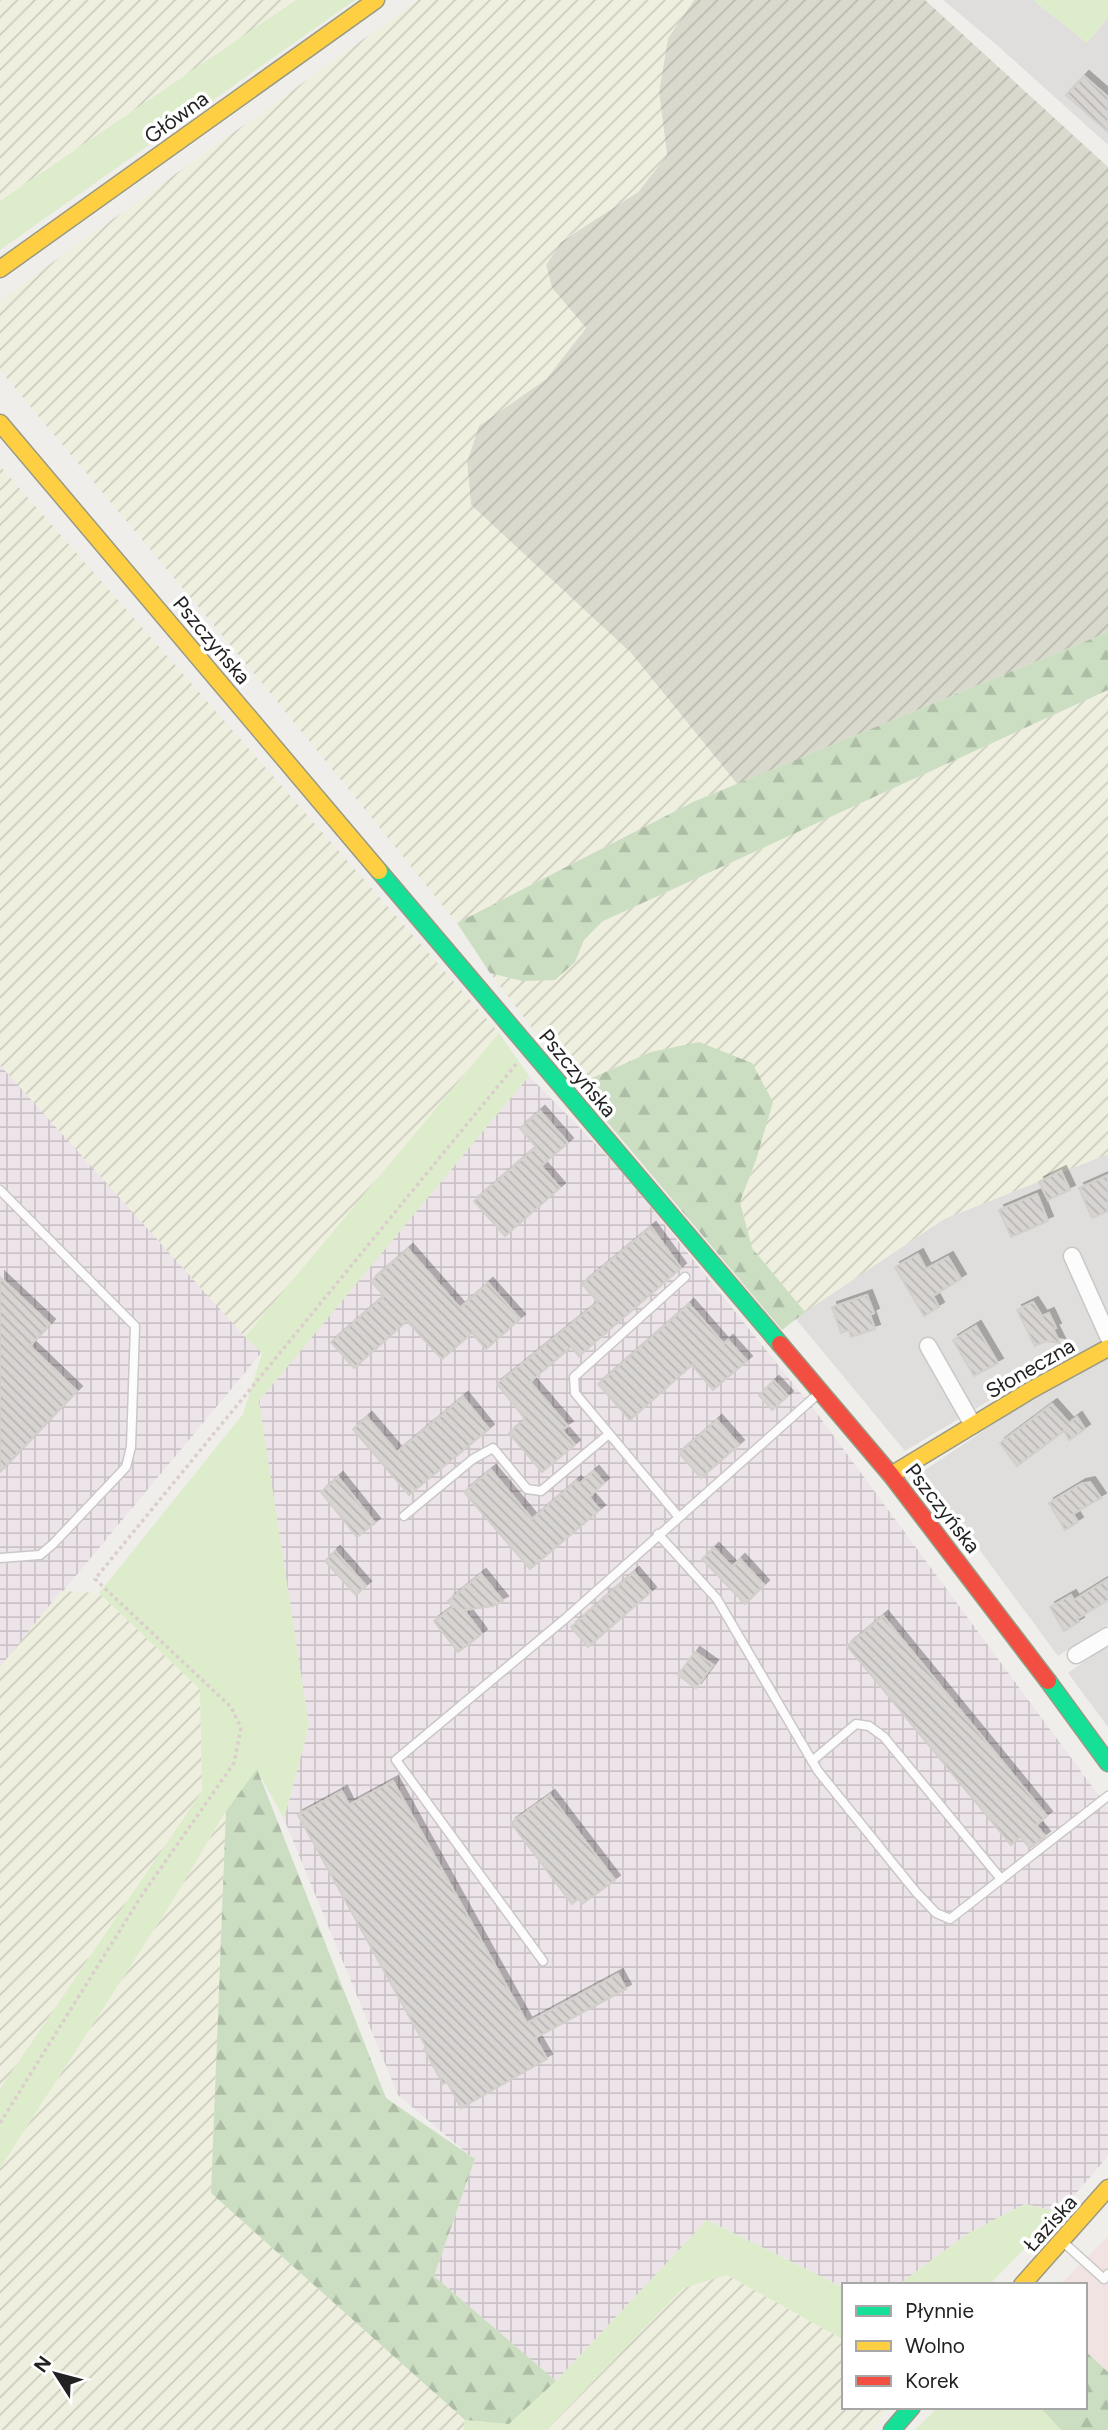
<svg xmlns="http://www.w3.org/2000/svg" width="1108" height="2430" viewBox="0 0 1108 2430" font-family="Figtree,sans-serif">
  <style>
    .residential { fill: #dfdedc }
    .commercial { fill: #f1e3e1 }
    .industrial { fill: url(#industrial-grid) }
    .construction { fill: url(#construction-furrows) }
    .farmland { fill: url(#farmland-furrows) }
    .grass { fill: #ddeccb }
    .forest { fill: url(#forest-firs) }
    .building { fill: url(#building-back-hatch); stroke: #d3d0cc; stroke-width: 2; filter: url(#shadow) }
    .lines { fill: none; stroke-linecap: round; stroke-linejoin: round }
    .lane-casing { stroke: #c9c8c7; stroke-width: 11 }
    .street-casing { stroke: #c9c8c7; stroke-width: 19 }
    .fast-casing { stroke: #999a82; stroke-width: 19 }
    .slow-casing { stroke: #999a82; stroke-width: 19 }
    .jam-casing { stroke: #999a82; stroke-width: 19 }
    .path { stroke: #dccecd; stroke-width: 3.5; stroke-dasharray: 3.5 3.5; stroke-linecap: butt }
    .lane { stroke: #fdfcfc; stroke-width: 8 }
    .street { stroke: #fdfcfc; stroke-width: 16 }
    .fast { stroke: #16e098; stroke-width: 16 }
    .slow { stroke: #ffcf43; stroke-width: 16 }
    .jam { stroke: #f24e42; stroke-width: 16 }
    .labels { text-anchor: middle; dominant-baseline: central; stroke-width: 7; stroke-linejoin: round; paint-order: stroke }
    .street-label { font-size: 21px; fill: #222; stroke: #fff }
  </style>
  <defs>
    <pattern id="industrial-grid" width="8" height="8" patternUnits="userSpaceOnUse" patternTransform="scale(1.75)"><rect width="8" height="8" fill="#ede4e9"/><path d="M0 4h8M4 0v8" fill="none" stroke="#cbc3c8"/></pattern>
    <pattern id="construction-furrows" width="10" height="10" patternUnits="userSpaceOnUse" patternTransform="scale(1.75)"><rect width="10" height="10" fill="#d9d9cd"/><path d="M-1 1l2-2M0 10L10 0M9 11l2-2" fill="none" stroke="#babab0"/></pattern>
    <pattern id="farmland-furrows" width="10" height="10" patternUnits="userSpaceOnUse" patternTransform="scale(1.75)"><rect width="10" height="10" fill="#efefdf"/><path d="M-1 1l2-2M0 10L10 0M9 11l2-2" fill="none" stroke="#cdcdbf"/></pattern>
    <pattern id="forest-firs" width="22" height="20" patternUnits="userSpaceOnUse" patternTransform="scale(1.75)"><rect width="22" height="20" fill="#cbdec1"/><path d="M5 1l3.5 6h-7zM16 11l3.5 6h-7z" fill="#aebea6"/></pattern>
    <pattern id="building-back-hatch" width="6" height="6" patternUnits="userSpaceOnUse" patternTransform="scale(1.75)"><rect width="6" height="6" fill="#d7d4d2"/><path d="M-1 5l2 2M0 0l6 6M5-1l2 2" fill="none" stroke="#b8b6b4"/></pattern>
    <filter id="shadow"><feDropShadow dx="5" dy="-5" stdDeviation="0" flood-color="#0004"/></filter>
  </defs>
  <rect width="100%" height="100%" fill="#f0eeeb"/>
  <g class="residential">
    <path d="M943,0h90l54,43 21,-26v128l-110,-99z"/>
    <path d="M1108,1154v187l-89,42 -114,68 -110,-133 149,-99z"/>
    <path d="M1108,1358v267l-50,31 -136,-184 109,-73z"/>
    <path d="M1108,1645v82l-40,-54z"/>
  </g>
  <path class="commercial" d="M1108,2236v136l-23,-21v-66h-25z"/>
  <g class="industrial">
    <path d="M0,1065l262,287 -262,315z"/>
    <path d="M529,1076l90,92 197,244 292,396v348l-48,56 -35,-8 -58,30 -69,51h-54v3l-137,-68 -151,161 -122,-105 41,-116 -77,-65 -114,-276 25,-93 -51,-325z"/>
  </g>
  <path class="construction" d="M694,0h231l183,167v465l-371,152 -106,-131 -160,-148 -4,-43 12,-36 67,-47 40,-51 -34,-40 -6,-23 15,-23 77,-50 29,-37 -8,-63 9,-54z"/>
  <g class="farmland">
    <path d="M0,0h296l-296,201z"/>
    <path d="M418,0h276l-26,38 -9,54 8,63 -29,37 -77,49 -15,24 6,23 34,40 -40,51 -67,47 -12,36 4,43 160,148 106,131 -42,17 -238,122 -195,-240 -262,-313v-70z"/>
    <path d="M0,466l499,567 -254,304 -245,-272z"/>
    <path d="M1108,690v464l-164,65 -139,93 -53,-64 -12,-46 16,-42 -105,-108 -75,33 -86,-112 32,8 53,-19 9,-22 17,-18z"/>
    <path d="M61,1591l38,2 101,96 2,102 -202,298v-422z"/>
    <path d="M226,1811l-15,382 254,227 -1,10h-464v-262l168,-260z"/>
    <path d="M727,2275l117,65v67h44l-14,23h-328l137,-142z"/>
  </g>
  <g class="grass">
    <path d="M296,0h59l-355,250v-49z"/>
    <path d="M1033,0h75v17l-21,26z"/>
    <path d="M499,1033l30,43 -270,325 50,325 -25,93 -27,-49 -31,41 -58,97 -168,260v-79l202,-298 -2,-102 -101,-96 144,-179 19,-61 -17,-16z"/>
    <path d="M1025,2204l35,8 -71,73h-91l69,-51z"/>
    <path d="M707,2220l137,68v52l-117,-65 -44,13 -137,142h-82l1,-10 44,4 47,-43z"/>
    <path d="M938,2407h102l21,23h-146z"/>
  </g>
  <g class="forest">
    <path d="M1108,632v58l-507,232 -17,18 -9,22 -20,18 -33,1 -32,-8 -33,-50 238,-122z"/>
    <path d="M699,1042l53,21 21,39 -17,58 -16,42 12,46 53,64 -23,18 -206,-245 75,-33z"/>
    <path d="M257,1769l129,329 89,61 -41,117 122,105 -47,43 -44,-4 -254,-227 15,-382z"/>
    <path d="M1085,2351l23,21v58h-47l-21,-23h45z"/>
  </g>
  <g class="building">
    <path d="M1084,76l24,21v35l-42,-37z"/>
    <path d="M540,1111l28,32 -27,23 19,22 -55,48 -31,-35 62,-54 -16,-19z"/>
    <path d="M1061,1171l9,19 -22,10 -9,-18z"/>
    <path d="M1108,1175v36l-16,7 -13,-30z"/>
    <path d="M1037,1194l11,27 -37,16 -12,-27z"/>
    <path d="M651,1227l30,41 -102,88 -8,-9 -41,35 38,44 -6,4 13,15 -33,27 -33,-39 16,-14 -28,-35 101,-82 -16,-18z"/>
    <path d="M408,1249l52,59 28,-25 32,36 -34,30 -14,-16 -30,26 -35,-38 -53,47 -23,-26 53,-46 -13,-15z"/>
    <path d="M918,1254l8,15 22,-12 13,22 -28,17 6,11 -15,9 -29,-49z"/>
    <path d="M0,1277l50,47 -20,22 47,45 -77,81z"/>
    <path d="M867,1295l7,18 -4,2 5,14 -24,8 -2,-7 -8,3 -9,-26z"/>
    <path d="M1033,1302l9,14 7,-3 7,15 -3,1 7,14 -14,-2 -11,5 -18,-36z"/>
    <path d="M689,1304l35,40 4,-4 19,21 -34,29 -21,-25 -62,55 -32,-36z"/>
    <path d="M976,1326l22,37 -24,13 -21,-36z"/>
    <path d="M774,1381l14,15 -16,14 -13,-15z"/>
    <path d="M463,1397l26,32 -80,66 -56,-66 14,-12 30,35z"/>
    <path d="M1052,1404l17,19 8,-6 8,12 -16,11 -5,-9 -47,35 -17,-23z"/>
    <path d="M717,1420l22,25 -38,33 -22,-25z"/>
    <path d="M491,1470l41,49 44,-38 3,3 15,-13 10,12 -15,14 11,13 -70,59 -66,-77z"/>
    <path d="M338,1477l37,46 -18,14 -36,-45z"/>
    <path d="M1090,1482l11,16 -28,16 5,8 -13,8 -16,-27 32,-19z"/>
    <path d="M714,1548l18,19 8,-8 24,26 -19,19 -43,-45z"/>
    <path d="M335,1551l31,35 -10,9 -31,-34z"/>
    <path d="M634,1572l17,20 -63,55 -17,-20z"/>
    <path d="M481,1574l22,27 -10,5 -29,4 18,24 -24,18 -24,-31 19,-14 -5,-6z"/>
    <path d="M1108,1579v21l-31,19 2,3 -15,9 -14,-24 21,-12 3,5z"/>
    <path d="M883,1616l164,200 -11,9 9,11 -15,12 -10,-11 -9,8 -164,-199z"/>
    <path d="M695,1652l18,13 -17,23 -18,-13z"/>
    <path d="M393,1781l134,242 91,-49 8,15 -91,49 12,21 -86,49 -14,-26 -4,2 -19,-35 2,-2 -128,-232 44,-24 7,14z"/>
    <path d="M550,1795l65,85 -33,24 -4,-5 -6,5 -61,-81z"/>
  </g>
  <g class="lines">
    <g class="lane-casing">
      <g id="lane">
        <path d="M0,1190l135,136 -4,121 -5,20 -73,77 -13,11 -40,3"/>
        <path d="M404,1516l69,-57 20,-11 34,41 14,2 68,-57"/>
        <path d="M678,1516l-103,-123 -1,-16 111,-100"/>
        <path d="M658,1534l59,65 101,172 98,121 20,21 14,6 158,-123"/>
        <path d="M812,1761l44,-37 13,2 15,11 117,142"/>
        <path d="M543,1961l-147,-201 170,-142 252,-224"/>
        <path d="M1062,2241l42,38 4,-5"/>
      </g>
    </g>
    <g class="street-casing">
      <g id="street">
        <path d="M1072,1256l36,80"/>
        <path d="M928,1346l45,79"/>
        <path d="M1076,1655l32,-19"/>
      </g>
    </g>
    <g class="fast-casing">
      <g id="fast">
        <path d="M379,871l401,473"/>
        <path d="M1048,1681l60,82"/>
        <path d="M892,2430l20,-23"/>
      </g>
    </g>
    <g class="slow-casing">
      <g id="slow">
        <path d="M0,269l376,-269"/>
        <path d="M0,423l379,448"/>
        <path d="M891,1475l140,-85 77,-42"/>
        <path d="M1022,2285l86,-97"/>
      </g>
    </g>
    <g class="jam-casing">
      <path id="jam" d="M780,1344l111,131 157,206"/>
    </g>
    <path class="path" d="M0,2123l140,-225 94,-135 7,-35 -10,-21 -136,-128 422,-516"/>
    <use href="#lane" class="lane"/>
    <use href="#street" class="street"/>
    <use href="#fast" class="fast"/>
    <use href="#slow" class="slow"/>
    <use href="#jam" class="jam"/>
  </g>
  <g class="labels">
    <g class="street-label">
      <text transform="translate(176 117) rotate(-36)">Główna</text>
      <text transform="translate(212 640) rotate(50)">Pszczyńska</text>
      <text transform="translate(578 1073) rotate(50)">Pszczyńska</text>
      <text transform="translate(1030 1368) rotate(-30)">Słoneczna</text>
      <text transform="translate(943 1508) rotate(52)">Pszczyńska</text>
      <text transform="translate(1050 2223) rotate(-48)">Łaziska</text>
    </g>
  </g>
  <rect x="842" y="2283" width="245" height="126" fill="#ffffff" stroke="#a7a7a7" stroke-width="2"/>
  <rect x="856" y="2306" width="35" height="10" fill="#16e098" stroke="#a7a7a7" stroke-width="2"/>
  <text x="905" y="2318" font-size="21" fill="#222222">Płynnie</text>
  <rect x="856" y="2341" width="35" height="10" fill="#ffcf43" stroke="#a7a7a7" stroke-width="2"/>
  <text x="905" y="2353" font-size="21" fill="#222222">Wolno</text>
  <rect x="856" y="2376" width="35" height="10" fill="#f24e42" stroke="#a7a7a7" stroke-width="2"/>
  <text x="905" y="2388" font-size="21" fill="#222222">Korek</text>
  <g transform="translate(56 2374) rotate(306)" stroke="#ffffff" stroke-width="5" paint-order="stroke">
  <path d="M0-5L12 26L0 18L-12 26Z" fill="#222222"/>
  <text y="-10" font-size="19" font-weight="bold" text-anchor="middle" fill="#222222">N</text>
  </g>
</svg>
